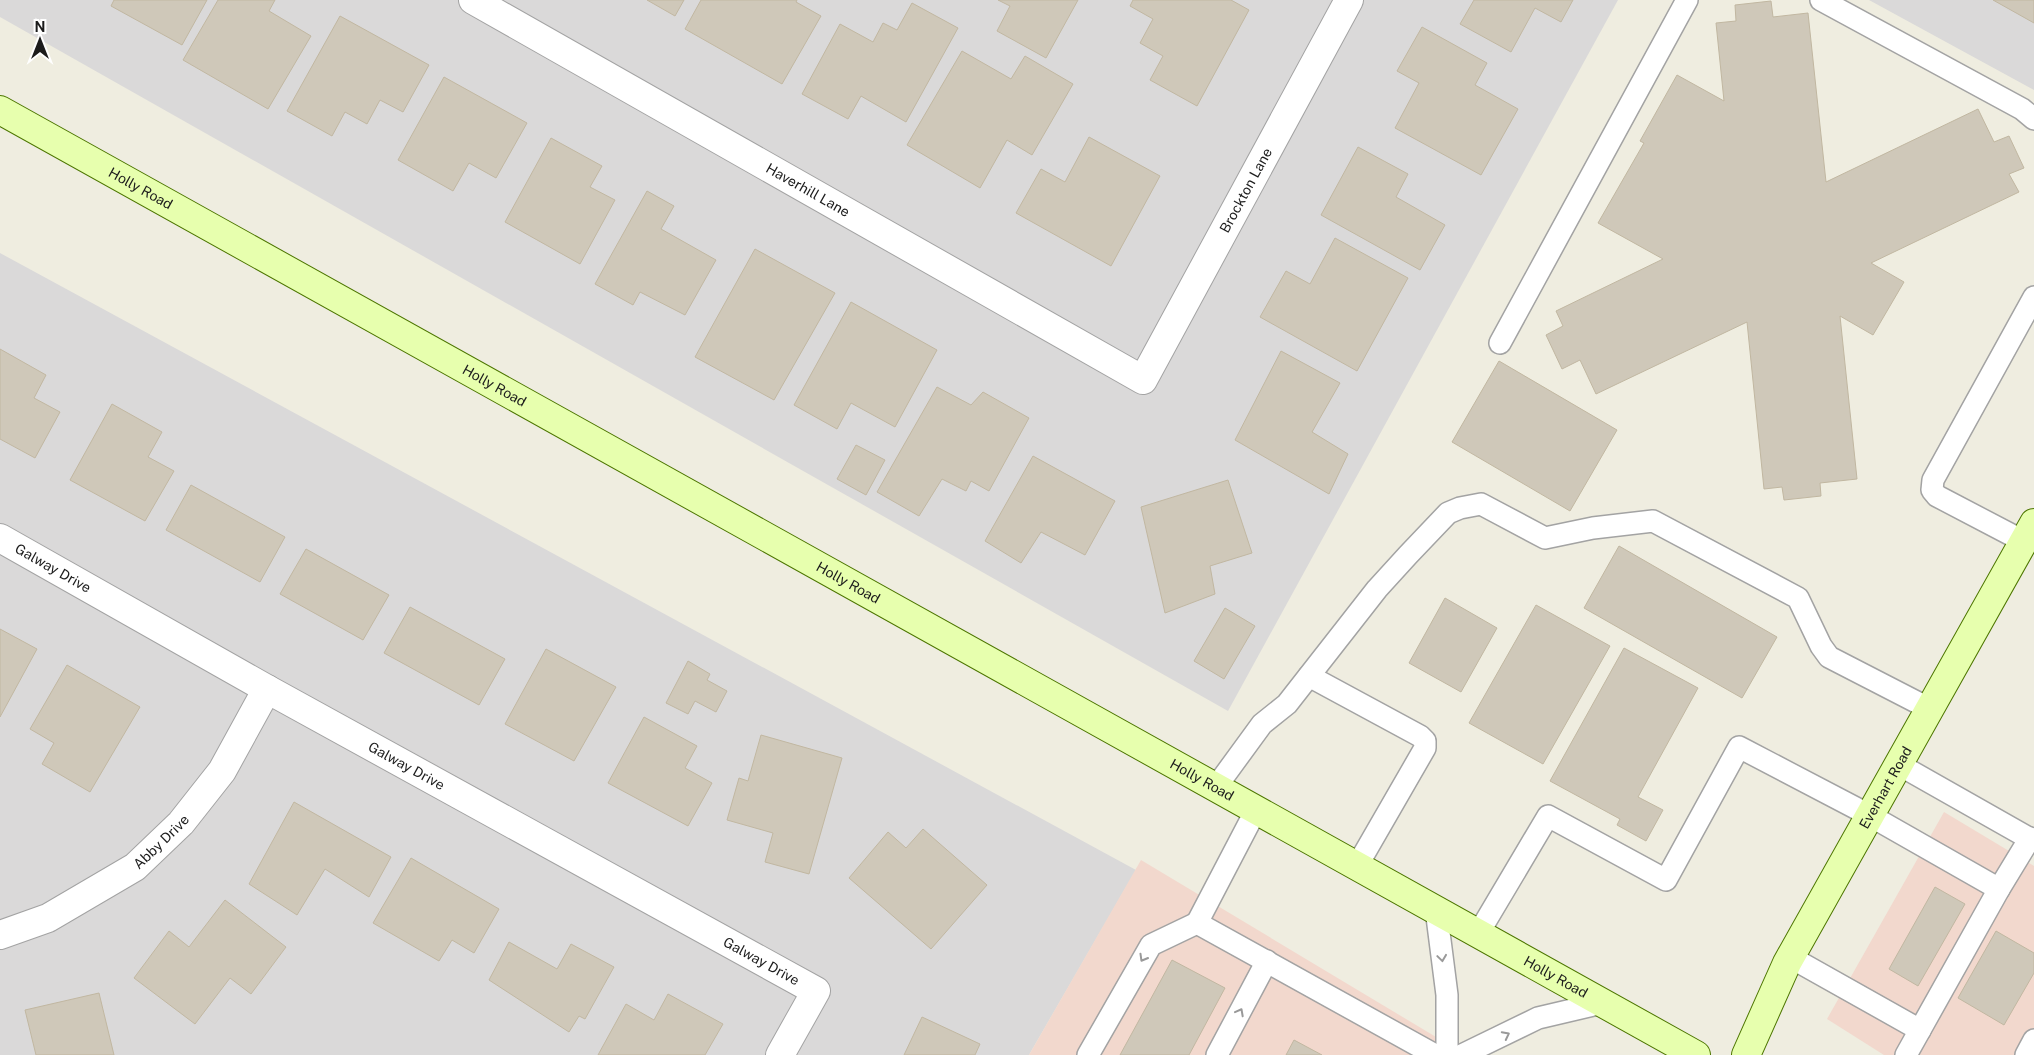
<svg xmlns="http://www.w3.org/2000/svg" width="2034" height="1055" viewBox="0 0 2034 1055" font-family="'Public Sans',sans-serif">
  <style>
    .residential { fill: #dad9d9 }
    .commercial { fill: #f2d8cd }
    .building { fill: #cfc8b9; stroke: #c1b7a1 }
    .lines { fill: none; stroke-linecap: round; stroke-linejoin: round }
    .lane-casing { stroke: #a3a3a3; stroke-width: 24 }
    .street-casing { stroke: #a3a3a3; stroke-width: 30 }
    .secondary-casing { stroke: #4d7600; stroke-width: 30 }
    .lane { stroke: #fff; stroke-width: 21 }
    .street { stroke: #fff; stroke-width: 28 }
    .secondary { stroke: #e7ffae; stroke-width: 28 }
    .oneway { stroke: #999 }
    .labels { text-anchor: middle; dominant-baseline: central; stroke-width: 4.5; stroke-linejoin: round; paint-order: stroke }
    .street-label { font-size: 14px; fill: #1c1c1c; stroke: #fff }
  </style>
  <rect width="100%" height="100%" fill="#efede0"/>
  <g class="residential">
    <path d="M0,0h1618l-390,711 -1228,-694z"/>
    <path d="M1869,0h165v90z"/>
    <path d="M0,253l1136,617 -107,185h-1029z"/>
  </g>
  <g class="commercial">
    <path d="M1944,812l90,54v189h-150l-57,-36z"/>
    <path d="M1141,860l325,195h-437z"/>
  </g>
  <g class="building">
    <path d="M114,0h93l-25,45 -71,-39z"/>
    <path d="M218,0h57l-6,11 42,25 -43,73 -85,-49z"/>
    <path d="M647,0h37l-9,16z"/>
    <path d="M701,0h96l-1,2 25,14 -39,68 -97,-55z"/>
    <path d="M998,0h80l-32,58 -49,-27 13,-25z"/>
    <path d="M1133,0h98l18,10 -52,96 -47,-26 13,-24 -23,-13 13,-24 -23,-13z"/>
    <path d="M1474,0h99l-12,22 -26,-14 -24,44 -51,-28z"/>
    <path d="M1993,0h41v23z"/>
    <path d="M1771,1l2,16 35,-4 18,169 152,-73 16,33 15,-6 15,32 -15,6 10,18 -148,71 33,19 -31,53 -33,-19 17,163 -37,4 1,13 -37,4 -2,-13 -18,2 -17,-167 -151,72 -16,-34 -18,9 -16,-34 17,-9 -7,-15 107,-52 -65,-36 46,-80 -4,-2 37,-66 47,26 -8,-78 20,-2 -1,-16z"/>
    <path d="M912,3l46,25 -52,94 -45,-26 -13,23 -46,-25 38,-70 33,18 10,-19 14,7z"/>
    <path d="M340,16l89,49 -26,47 -23,-12 -13,24 -22,-12 -13,24 -45,-25z"/>
    <path d="M1422,27l65,36 -12,22 43,24 -37,66 -86,-47 24,-45 -22,-12z"/>
    <path d="M962,51l49,28 14,-23 48,28 -41,71 -25,-15 -27,48 -73,-43z"/>
    <path d="M444,77l83,46 -31,55 -27,-15 -16,28 -55,-31z"/>
    <path d="M1089,137l71,39 -49,90 -95,-53 25,-44 24,13z"/>
    <path d="M551,138l51,28 -12,21 25,13 -35,64 -75,-42z"/>
    <path d="M1358,147l50,27 -12,23 49,28 -25,45 -99,-55z"/>
    <path d="M647,191l27,15 -13,23 55,31 -31,55 -45,-23 -7,13 -38,-21z"/>
    <path d="M1335,238l73,40 -51,93 -97,-54 26,-46 24,13z"/>
    <path d="M755,249l80,44 -61,107 -79,-43z"/>
    <path d="M851,302l86,48 -42,77 -44,-24 -14,26 -43,-24z"/>
    <path d="M0,349l46,26 -12,23 26,14 -25,46 -35,-19z"/>
    <path d="M1281,351l59,32 -28,49 36,22 -19,40 -94,-54z"/>
    <path d="M1499,361l118,69 -47,81 -118,-69z"/>
    <path d="M937,387l34,18 12,-13 46,26 -40,73 -18,-10 -5,10 -24,-12 -23,37 -42,-24z"/>
    <path d="M112,404l50,28 -14,25 26,14 -29,50 -75,-41z"/>
    <path d="M856,445l29,15 -19,35 -29,-16z"/>
    <path d="M1033,456l82,45 -30,54 -44,-23 -20,31 -36,-22z"/>
    <path d="M1228,480l24,73 -42,13 5,28 -50,19 -24,-106z"/>
    <path d="M191,485l94,52 -25,45 -94,-52z"/>
    <path d="M1619,546l158,91 -35,61 -158,-90z"/>
    <path d="M306,549l83,46 -26,45 -83,-46z"/>
    <path d="M1445,598l52,30 -36,64 -52,-29z"/>
    <path d="M1536,605l74,41 -67,118 -74,-41z"/>
    <path d="M410,607l95,52 -26,46 -95,-52z"/>
    <path d="M1225,608l30,18 -31,53 -30,-18z"/>
    <path d="M0,629l37,20 -37,68z"/>
    <path d="M1624,648l74,40 -60,109 25,13 -17,31 -29,-16 3,-6 -70,-38z"/>
    <path d="M546,649l70,38 -42,74 -69,-37z"/>
    <path d="M688,661l22,13 -3,6 20,11 -11,21 -21,-11 -7,13 -22,-11z"/>
    <path d="M67,665l73,42 -50,85 -48,-28 12,-21 -24,-14z"/>
    <path d="M644,717l53,29 -12,22 27,15 -24,43 -80,-43z"/>
    <path d="M761,735l81,23 -33,116 -44,-12 8,-29 -46,-13 12,-42 9,3z"/>
    <path d="M294,802l97,55 -22,40 -44,-28 -28,46 -48,-31z"/>
    <path d="M923,829l64,56 -56,64 -82,-71 39,-46 18,16z"/>
    <path d="M411,858l88,51 -25,44 -22,-13 -13,21 -66,-38z"/>
    <path d="M1935,887l30,17 -47,82 -29,-17z"/>
    <path d="M225,900l61,47 -35,47 -21,-16 -35,46 -61,-46 35,-47 20,16z"/>
    <path d="M1996,931l38,22v20l-30,52 -46,-27z"/>
    <path d="M509,942l48,27 14,-25 43,23 -29,52 -6,-3 -10,16 -80,-52z"/>
    <path d="M1172,960l53,28 -36,67h-69z"/>
    <path d="M99,993l15,62h-78l-11,-45z"/>
    <path d="M668,994l55,30 -18,31h-107l28,-51 28,16z"/>
    <path d="M922,1017l58,27 -5,11h-71z"/>
    <path d="M1294,1040l28,15h-36z"/>
  </g>
  <g class="lines">
    <g class="lane-casing">
      <g id="lane">
        <path d="M1821,0l201,109 12,10"/>
        <path d="M1500,343l187,-343"/>
        <path d="M2023,541l-86,-45 -5,-6 1,-10 101,-183"/>
        <path d="M1309,676l111,60 5,5v7l-68,118"/>
        <path d="M1898,764l136,77"/>
        <path d="M1216,787l46,-63 25,-20 90,-115 31,-34 40,-42 12,-5 21,-4 64,34 48,-10 60,-7 145,77 23,48 8,11 101,52"/>
        <path d="M1256,810l-59,113 238,132"/>
        <path d="M1436,909l11,86v60"/>
        <path d="M1478,934l70,-118 118,64 73,-133 130,68 130,74"/>
        <path d="M1790,957l130,73 79,-141 31,-51"/>
        <path d="M1088,1055l63,-110 46,-22"/>
        <path d="M1217,1055l50,-94"/>
        <path d="M1462,1055l76,-37 64,-15"/>
        <path d="M1906,1055l14,-25"/>
        <path d="M2026,1055l8,-15"/>
      </g>
    </g>
    <g class="street-casing">
      <g id="street">
        <path id="s1" d="M473,0l670,380 206,-380"/>
        <path id="s2" d="M0,538l267,151 549,302 -36,64"/>
        <path id="s3" d="M0,935l48,-17 87,-51 46,-44 41,-52 45,-82"/>
      </g>
    </g>
    <g class="secondary-casing">
      <g id="secondary">
        <path id="s4" d="M0,110l1696,945"/>
        <path id="s5" d="M1746,1055l41,-92 247,-440"/>
      </g>
    </g>
    <use href="#lane" class="lane"/>
    <use href="#street" class="street"/>
    <use href="#secondary" class="secondary"/>
  </g>
  <defs><path id="oneway-chevron" d="M-2-3.5L2.5 0L-2 3.5" fill="none" stroke-width="1.6" stroke-linecap="round" stroke-linejoin="round" transform="scale(1.25)"/></defs>
  <g class="oneway">
    <use href="#oneway-chevron" transform="translate(1143 958) rotate(120)"/>
    <use href="#oneway-chevron" transform="translate(1442 958) rotate(82)"/>
    <use href="#oneway-chevron" transform="translate(1240 1012) rotate(-62)"/>
    <use href="#oneway-chevron" transform="translate(1506 1035) rotate(-27)"/>
  </g>
  <g class="labels">
    <g class="street-label">
      <text stroke="none"><textPath href="#s4" startOffset="161">Holly Road</textPath></text>
      <text stroke="none"><textPath href="#s1" startOffset="385">Haverhill Lane</textPath></text>
      <text stroke="none"><textPath href="#s1" startOffset="986">Brockton Lane</textPath></text>
      <text stroke="none"><textPath href="#s4" startOffset="566">Holly Road</textPath></text>
      <text stroke="none"><textPath href="#s2" startOffset="61">Galway Drive</textPath></text>
      <text stroke="none"><textPath href="#s4" startOffset="971">Holly Road</textPath></text>
      <text stroke="none"><textPath href="#s2" startOffset="466">Galway Drive</textPath></text>
      <text stroke="none"><textPath href="#s4" startOffset="1376">Holly Road</textPath></text>
      <text stroke="none"><textPath href="#s5" startOffset="302">Everhart Road</textPath></text>
      <text stroke="none"><textPath href="#s3" startOffset="188">Abby Drive</textPath></text>
      <text stroke="none"><textPath href="#s2" startOffset="871">Galway Drive</textPath></text>
      <text stroke="none"><textPath href="#s4" startOffset="1781">Holly Road</textPath></text>
    </g>
  </g>
  <g transform="translate(40 40)" stroke="#ffffff" stroke-width="4" paint-order="stroke">
  <path d="M0-4L9 19L0 12L-9 19Z" fill="#1c1c1c"/>
  <text y="-8" font-size="14" font-weight="bold" text-anchor="middle" fill="#1c1c1c">N</text>
  </g>
</svg>
